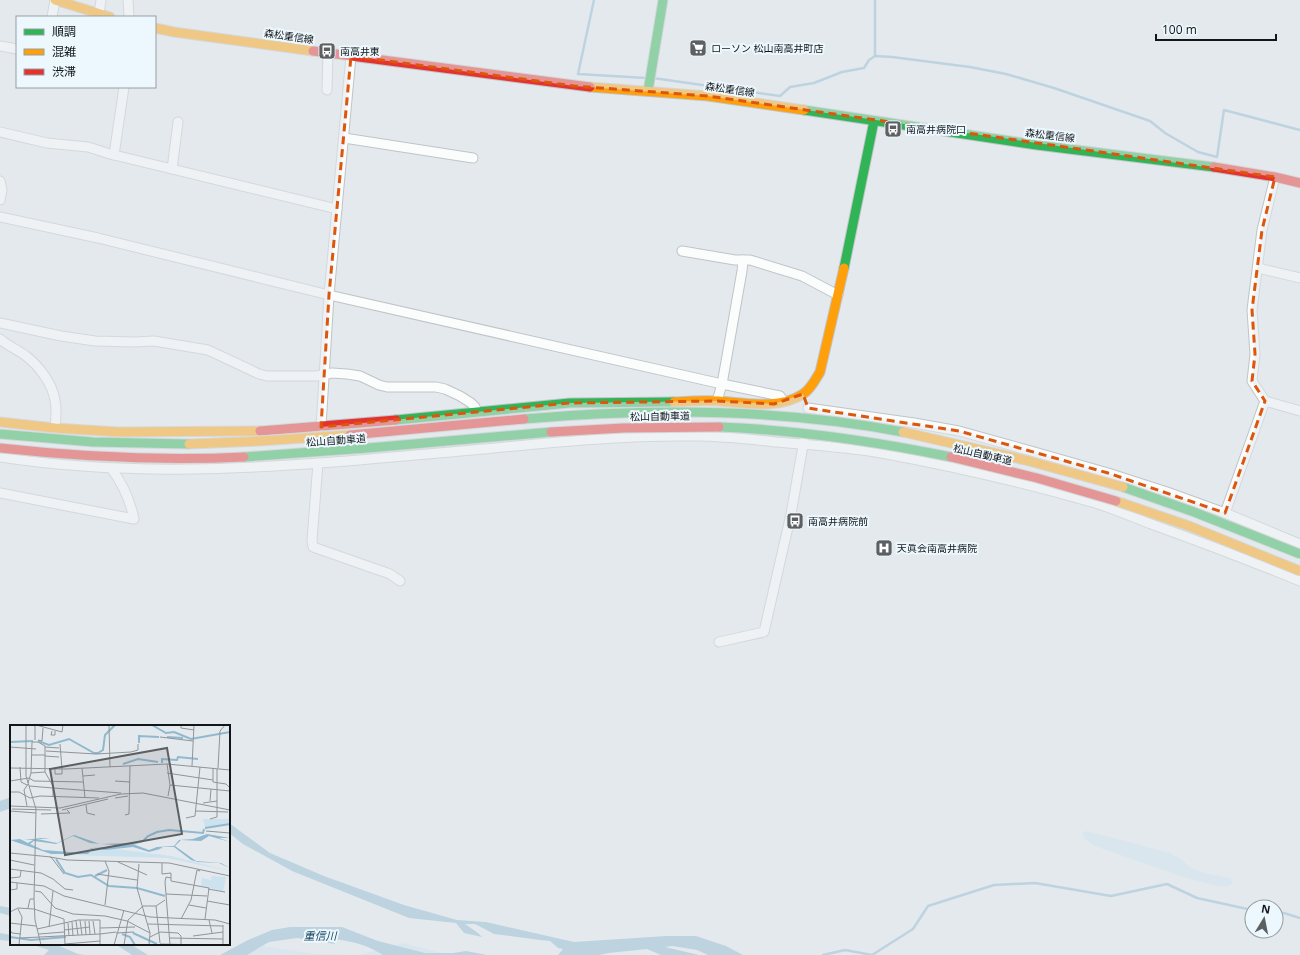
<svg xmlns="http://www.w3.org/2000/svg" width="1300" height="955" viewBox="0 0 1300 955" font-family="'Open Sans','Noto Sans JP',sans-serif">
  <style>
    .green { fill: #cde2ef }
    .water { fill: #90b9d0 }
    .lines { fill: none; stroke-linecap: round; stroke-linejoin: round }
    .stream { stroke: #90b9d0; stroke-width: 2.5 }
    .street-casing { stroke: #c0c4c7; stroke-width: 11 }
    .fast-casing { stroke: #c0c4c7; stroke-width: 11 }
    .slow-casing { stroke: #c0c4c7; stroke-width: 11 }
    .jam-casing { stroke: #c0c4c7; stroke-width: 11 }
    .street { stroke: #fbfcfc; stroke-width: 9 }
    .fast { stroke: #30b455; stroke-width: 9 }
    .slow { stroke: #ff9f0a; stroke-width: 9 }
    .jam { stroke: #e5322d; stroke-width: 9 }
    .fast-bridge-casing { stroke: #c0c4c7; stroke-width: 11; stroke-linecap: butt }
    .slow-bridge-casing { stroke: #c0c4c7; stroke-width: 11; stroke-linecap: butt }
    .jam-bridge-casing { stroke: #c0c4c7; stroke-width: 11; stroke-linecap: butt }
    .fast-bridge { stroke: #30b455; stroke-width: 9 }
    .slow-bridge { stroke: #ff9f0a; stroke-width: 9 }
    .jam-bridge { stroke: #e5322d; stroke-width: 9 }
    .marked { fill: none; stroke: #dd560d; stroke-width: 3; stroke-dasharray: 8 5; stroke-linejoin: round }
    .labels { text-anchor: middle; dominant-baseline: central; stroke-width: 4; stroke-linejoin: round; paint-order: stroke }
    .street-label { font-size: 10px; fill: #121618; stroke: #edf8fe }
    .poi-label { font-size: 10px; fill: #121618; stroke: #edf8fe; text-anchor: start }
    .water-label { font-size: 11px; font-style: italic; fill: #19475e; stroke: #edf8fe }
    .inset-river { fill: none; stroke: #90b9d0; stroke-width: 2 }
    .inset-road { fill: none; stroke: #909598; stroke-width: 1 }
    .view { fill: #5c6063; fill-opacity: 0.15; stroke: #5c6063; stroke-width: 2 }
    .inset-edge { fill: none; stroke: #121618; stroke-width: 2 }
  </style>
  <rect width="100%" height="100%" fill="#e4e9ed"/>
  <g class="green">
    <path d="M1087,831l83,22 12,7 7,7 16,6 25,5 3,4c-4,7 -13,4 -20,3l-33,-9 -85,-30 -10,-7 -3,-6z"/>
    <path d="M403,943l47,12h-208l22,-9 50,8 45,1z"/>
  </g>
  <g class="water">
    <path d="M11,797v11l-11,4v-11z"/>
    <path d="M229,823l41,30 54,23 80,29 53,15 29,2 88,20 92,-6h30l30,10 17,9h-35l-11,-5 -12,-2 -13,-2 -7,1 34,8h-38l-14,-6 -38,4 -10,2h-41l5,-6 -5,-1 -8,-7 -10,-1 -46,-6 -19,-10h-10l13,9 4,4 -18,-4 -8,-10 -47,-5 -117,-47 -49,-27 -14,-11z"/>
    <path d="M0,906l11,2v8l-11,-3z"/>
    <path d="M290,927h52l36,14 47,12h28l13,-2 21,4h-104c-16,-10 -31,-14 -50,-16l2,5 -38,-6 -28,4 -22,13h-27l28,-15 24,-10z"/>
    <path d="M0,933l11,2v6l-11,-1z"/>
    <path d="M30,944h25l23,10 7,1h-41l5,-5z"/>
    <path d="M115,944h15l18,11h-16z"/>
  </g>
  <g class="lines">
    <g class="stream">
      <path d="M594,0l-16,74 68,4"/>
      <path d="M875,56v-56"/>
      <path d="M653,78l127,18 10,-9 24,-4 28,-11 22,-4 5,-8 6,-4 17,1 78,10 36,7 48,14 96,33 15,12 33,19 19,5 7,-47 76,20"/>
      <path d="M1276,913h8l16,5"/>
      <path d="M823,955l22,-5 27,5 41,-26 15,-23 66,-21 41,-2 76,13 56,-12 30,14 55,12"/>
    </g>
    <g class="street-casing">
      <g id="street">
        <path d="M128,0l1,17"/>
        <path d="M99,14l2,-14"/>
        <path d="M52,17l3,-17"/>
        <path d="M0,46l17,3"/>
        <path d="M327,90l1,-37"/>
        <path d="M0,132l47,11 41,4 22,7 227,55"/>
        <path d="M344,138l129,20"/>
        <path d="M114,155l10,-68"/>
        <path d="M172,169l6,-47"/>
        <path d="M1275,177l-13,53 -10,80 3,44 -3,27 13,20 35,10"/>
        <path d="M0,181l2,9 -2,10"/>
        <path d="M0,217l98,21 231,57 393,89 -5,17"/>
        <path d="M682,251l53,9h15l52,16 36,19"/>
        <path d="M743,260l-1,11 -20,113 58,12 4,6"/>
        <path d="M1258,268l42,10"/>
        <path d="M0,323l61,13 34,5 39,1 20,-1 54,9 51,24 8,2h49l16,-3 15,1 13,2 19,9 8,2h49l9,2 15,7 11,7 4,4 2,5"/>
        <path d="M0,339c8,7 18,11 26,17 13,10 26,27 29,44 2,9 1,19 0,28"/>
        <path d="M808,408l106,15 45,8 72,20 77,22 59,19 58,21 75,31"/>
        <path d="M321,427l8,-132 22,-239"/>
        <path d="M0,457c160,25 323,6 484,-8 71,-7 141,-14 212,-13 27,0 53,3 80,6 35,3 71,5 105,11 72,13 144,30 214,50 19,6 38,14 56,21 50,18 100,37 149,57"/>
        <path d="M318,463l-6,77 1,7 77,27 10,7"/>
        <path d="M0,493l134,26c-4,-19 -11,-35 -23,-51"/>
        <path d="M1225,513l40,-112"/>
        <path d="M719,642l45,-10 27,-118 13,-74"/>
      </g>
    </g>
    <g class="fast-casing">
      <g id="fast">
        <path d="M648,91l15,-91"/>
        <path d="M804,110l233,35 177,22"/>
        <path d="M844,268l30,-147"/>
        <path d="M396,420l174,-17 104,-1"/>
      </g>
    </g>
    <g class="slow-casing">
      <g id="slow">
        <path d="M55,0l55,17"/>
        <path d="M155,28l19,4 139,19"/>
        <path d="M590,87l118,9 96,14"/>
        <path d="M674,402c15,-1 29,-2 44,-1 27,2 61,9 85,-7 8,-5 12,-14 17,-22l24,-104"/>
        <path d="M0,422l55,6 64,4 141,-1"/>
      </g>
    </g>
    <g class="jam-casing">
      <g id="jam">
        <path d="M313,51l277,36"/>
        <path d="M1214,167l61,10 25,6"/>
        <path d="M260,431l136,-11"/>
      </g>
    </g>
    <use href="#street" class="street"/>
    <use href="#fast" class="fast"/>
    <use href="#slow" class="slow"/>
    <use href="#jam" class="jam"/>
    <g class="fast-bridge-casing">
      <g id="fast-bridge">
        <path d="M524,419c126,-11 254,-11 379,13"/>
        <path d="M719,427c80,3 154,14 232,30"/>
        <path d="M0,434l93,8 96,2"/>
        <path d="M244,457l124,-9 183,-16"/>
        <path d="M1123,487l71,25 106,42"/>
      </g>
    </g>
    <g class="slow-bridge-casing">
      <g id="slow-bridge">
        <path d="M903,432l126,29 94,26"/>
        <path d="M189,444l71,-3 90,-6"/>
        <path d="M1116,501l73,25 111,45"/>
      </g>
    </g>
    <g class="jam-bridge-casing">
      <g id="jam-bridge">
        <path d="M551,432l72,-4 96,-1"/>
        <path d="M350,435l174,-16"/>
        <path d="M0,448c81,9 162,13 244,9"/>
        <path d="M951,457l86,21 79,23"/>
      </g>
    </g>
    <use href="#fast-bridge" class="fast-bridge"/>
    <use href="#slow-bridge" class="slow-bridge"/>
    <use href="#jam-bridge" class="jam-bridge"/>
  </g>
  <path d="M0 0H1300V955H0ZM351,56l223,30 134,10 567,81 -13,53 -10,80 3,44 -3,27 13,20 -40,112 -117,-40 -149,-42 -151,-23 -5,-14 -29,10 -57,-3 -147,2 -249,24 8,-132z" fill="#e4e9ed" fill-opacity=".55" fill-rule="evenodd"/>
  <path class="marked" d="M351,56l223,30 134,10 567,81 -13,53 -10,80 3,44 -3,27 13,20 -40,112 -117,-40 -149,-42 -151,-23 -5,-14 -29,10 -57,-3 -147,2 -249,24 8,-132z"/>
  <defs>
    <g id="supermarket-square" transform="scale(0.9)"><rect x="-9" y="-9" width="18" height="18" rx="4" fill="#5c6063" stroke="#edf8fe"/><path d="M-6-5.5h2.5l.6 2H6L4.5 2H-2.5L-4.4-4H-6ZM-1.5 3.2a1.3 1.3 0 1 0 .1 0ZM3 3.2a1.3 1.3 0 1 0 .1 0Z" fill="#fff"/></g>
    <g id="bus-square" transform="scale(0.9)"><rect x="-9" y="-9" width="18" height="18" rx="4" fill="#5c6063" stroke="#edf8fe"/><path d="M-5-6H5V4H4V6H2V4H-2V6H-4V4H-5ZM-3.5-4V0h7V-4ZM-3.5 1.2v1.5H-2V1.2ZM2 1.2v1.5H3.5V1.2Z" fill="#fff"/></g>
    <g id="hospital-square" transform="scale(0.9)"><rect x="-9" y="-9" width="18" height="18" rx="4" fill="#5c6063" stroke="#edf8fe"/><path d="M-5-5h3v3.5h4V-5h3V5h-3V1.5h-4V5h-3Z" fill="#fff"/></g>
  </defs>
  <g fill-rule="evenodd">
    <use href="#supermarket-square" x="698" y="48"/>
    <use href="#bus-square" x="327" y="51"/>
    <use href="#bus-square" x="893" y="129"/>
    <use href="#bus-square" x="795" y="521"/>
    <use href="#hospital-square" x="884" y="548"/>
  </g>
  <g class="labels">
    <g class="street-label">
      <text transform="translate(289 36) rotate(8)">森松重信線</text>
      <text transform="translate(730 89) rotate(8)">森松重信線</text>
      <text transform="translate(1050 135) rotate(7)">森松重信線</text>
      <text transform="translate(660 416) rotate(-1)">松山自動車道</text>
      <text transform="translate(336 440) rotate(-4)">松山自動車道</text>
      <text transform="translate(983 454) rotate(13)">松山自動車道</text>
    </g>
    <g class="poi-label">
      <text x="711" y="48">ローソン 松山南高井町店</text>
      <text x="340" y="51">南高井東</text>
      <text x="906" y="129">南高井病院口</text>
      <text x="808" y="521">南高井病院前</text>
      <text x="897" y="548">天眞会南高井病院</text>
    </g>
    <g class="water-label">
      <text x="320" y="935">重信川</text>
    </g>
  </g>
  <g transform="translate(10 725)">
    <rect width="220" height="220" fill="#e4e9ed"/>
    <path d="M193,94h27v5l-25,4zM91,122l70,9 59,15 -63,-13 -97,-3zM202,151l14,1 -3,14 -22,-5 1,-8 9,2z" fill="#cde2ef"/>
    <path d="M197,109l23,4h-11l11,4 -21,-6 -8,5 -20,-1 -6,6 21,15 25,2 9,5 -11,-5 -21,-1 -7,-2 -17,-13h-11l-4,2 5,-1 -15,4 -16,-5 -28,3 -9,-2 -7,1 -4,3h5l-2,2h-37l-41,-14 10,-1 8,4 5,-3h-9l17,-2 9,1h-13l20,4 17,-8 26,9 30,-1 19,7 8,-3 17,-1 5,-6 14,-1zM63,111l17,7 24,2 1,2 -24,1 -8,5 -40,-3 -13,-6 4,-3 22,3z" fill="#90b9d0" fill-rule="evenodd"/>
    <path class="inset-river" d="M142,0l14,8 8,-1 17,7 39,-7M157,12l16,1M28,16l11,4 20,-6 25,14h4l5,-3 2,-15 10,-10M0,17l23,-1M129,18v-7l20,1M152,38v-4l15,1 1,-3 20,2M113,39l15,-5 20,3M195,103l25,-4M122,119l11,-3 5,-5 9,-4 12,-2 34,3 1,-4M46,134l9,14 13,4 13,-2 18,11 28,2 28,8M85,151l12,-6M123,208l24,11M112,209l8,3 5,8M0,212l21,3 35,-3"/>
    <path class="inset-road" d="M16,0v51l10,33 -2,90 1,21 6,25M26,0l26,7 1,-7M99,0l1,42M171,0v3l13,2M25,1v14M42,6l-1,4h4v-4M150,12l33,4M28,15l4,1 1,-13M22,17h6l7,4v26l8,14v11M50,19l2,25M0,22l26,2M35,22l14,1M36,26l50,3 35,-2 7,-2v-6M22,30h13M35,31l14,1M157,39l3,21 -2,11M182,41l2,-41M10,42l1,15 6,3M0,43l56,1 101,-5 63,6M45,43v6h7v-5M72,43l3,30M203,43v14l13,2 4,4M208,43l2,-37 5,-6M21,48l14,-1M157,48l46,7M73,51l12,-1M0,56l19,-3 5,3 49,1M105,56l15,1M18,58l3,-10 1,-31M160,60l60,6M19,61l24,2M43,63l68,5M0,67h9l11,6 10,-2 59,2M105,73l13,-2M200,76l1,-12M193,78l14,-2M76,80l1,8 8,2M0,81l50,2 61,-14 22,-1 87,17M17,81l-3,-16 4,-6M2,84l39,1M52,85l46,-11M0,86l26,2M186,86l32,1M31,89l29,-1 -3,-3M115,90l4,-1 1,-48M176,93l9,-2 5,-49M200,94l7,-2v-48M196,106l24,2M0,128l41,4 13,17M40,132l17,3 102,3 61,13M0,135l24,5M108,137l29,13M152,138v11l9,-1v8l38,7M129,139l-2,24 13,45 -1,12M0,144l31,4 12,6 12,10 8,1M87,149l40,6M0,153l10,-1 1,-6M0,157l34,4 20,10 86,21 65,3 15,4M198,164l17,3M0,165l7,-1v-6M25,166l6,1 14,16 18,6 32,2 22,5 23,12M156,169l41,2M197,176l23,4M95,180l4,-34 -4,-10M179,180l17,3M146,181l4,37M18,183l2,-9h4M8,184l4,8 -3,28M0,187l8,-4 16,1 30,10 1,26M171,194l10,-19 6,-30 3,1M195,194l4,-31M70,195l2,15M199,195l3,13M66,196l2,14M75,196l1,14M79,196l1,13M83,196l2,13M62,197l1,14M0,198l26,3M58,198l1,13M138,199l75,2M39,202l4,-36M90,203l35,-1M27,204l41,-9h22v25M0,205l2,3 9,1M54,205l26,-3M106,208l18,-1M29,209l25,-2M90,209l16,-2M183,211l30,-4M140,212l10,-5 18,1 3,3v9M10,213l80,-4M160,213l53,1M55,219l35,-3M150,219l46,1M104,220l10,-35M114,220l4,-25 15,-14h13l9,-6M160,220l-5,-63 1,-5 5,1M213,220v-20"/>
    <path class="view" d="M157,23l15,86 -117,21 -15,-86z"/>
    <rect width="220" height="220" class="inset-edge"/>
  </g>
  <rect x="16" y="16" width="140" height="72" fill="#edf8fe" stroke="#959ea2"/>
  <rect x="24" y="29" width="20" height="6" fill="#30b455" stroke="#959ea2"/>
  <text x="52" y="36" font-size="12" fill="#121618">順調</text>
  <rect x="24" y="49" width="20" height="6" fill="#ff9f0a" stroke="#959ea2"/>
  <text x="52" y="56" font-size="12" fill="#121618">混雑</text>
  <rect x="24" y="69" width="20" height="6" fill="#e5322d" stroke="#959ea2"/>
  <text x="52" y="76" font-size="12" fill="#121618">渋滞</text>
  <g transform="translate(1264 919) rotate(10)"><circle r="19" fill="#edf8fe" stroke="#959ea2"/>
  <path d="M0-3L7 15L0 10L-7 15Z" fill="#5c6063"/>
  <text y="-6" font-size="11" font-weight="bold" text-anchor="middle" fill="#121618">N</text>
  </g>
  <path d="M1156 34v6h120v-6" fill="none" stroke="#121618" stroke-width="2"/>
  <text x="1162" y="34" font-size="12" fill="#121618" stroke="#edf8fe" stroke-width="3" paint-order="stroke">100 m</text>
</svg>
